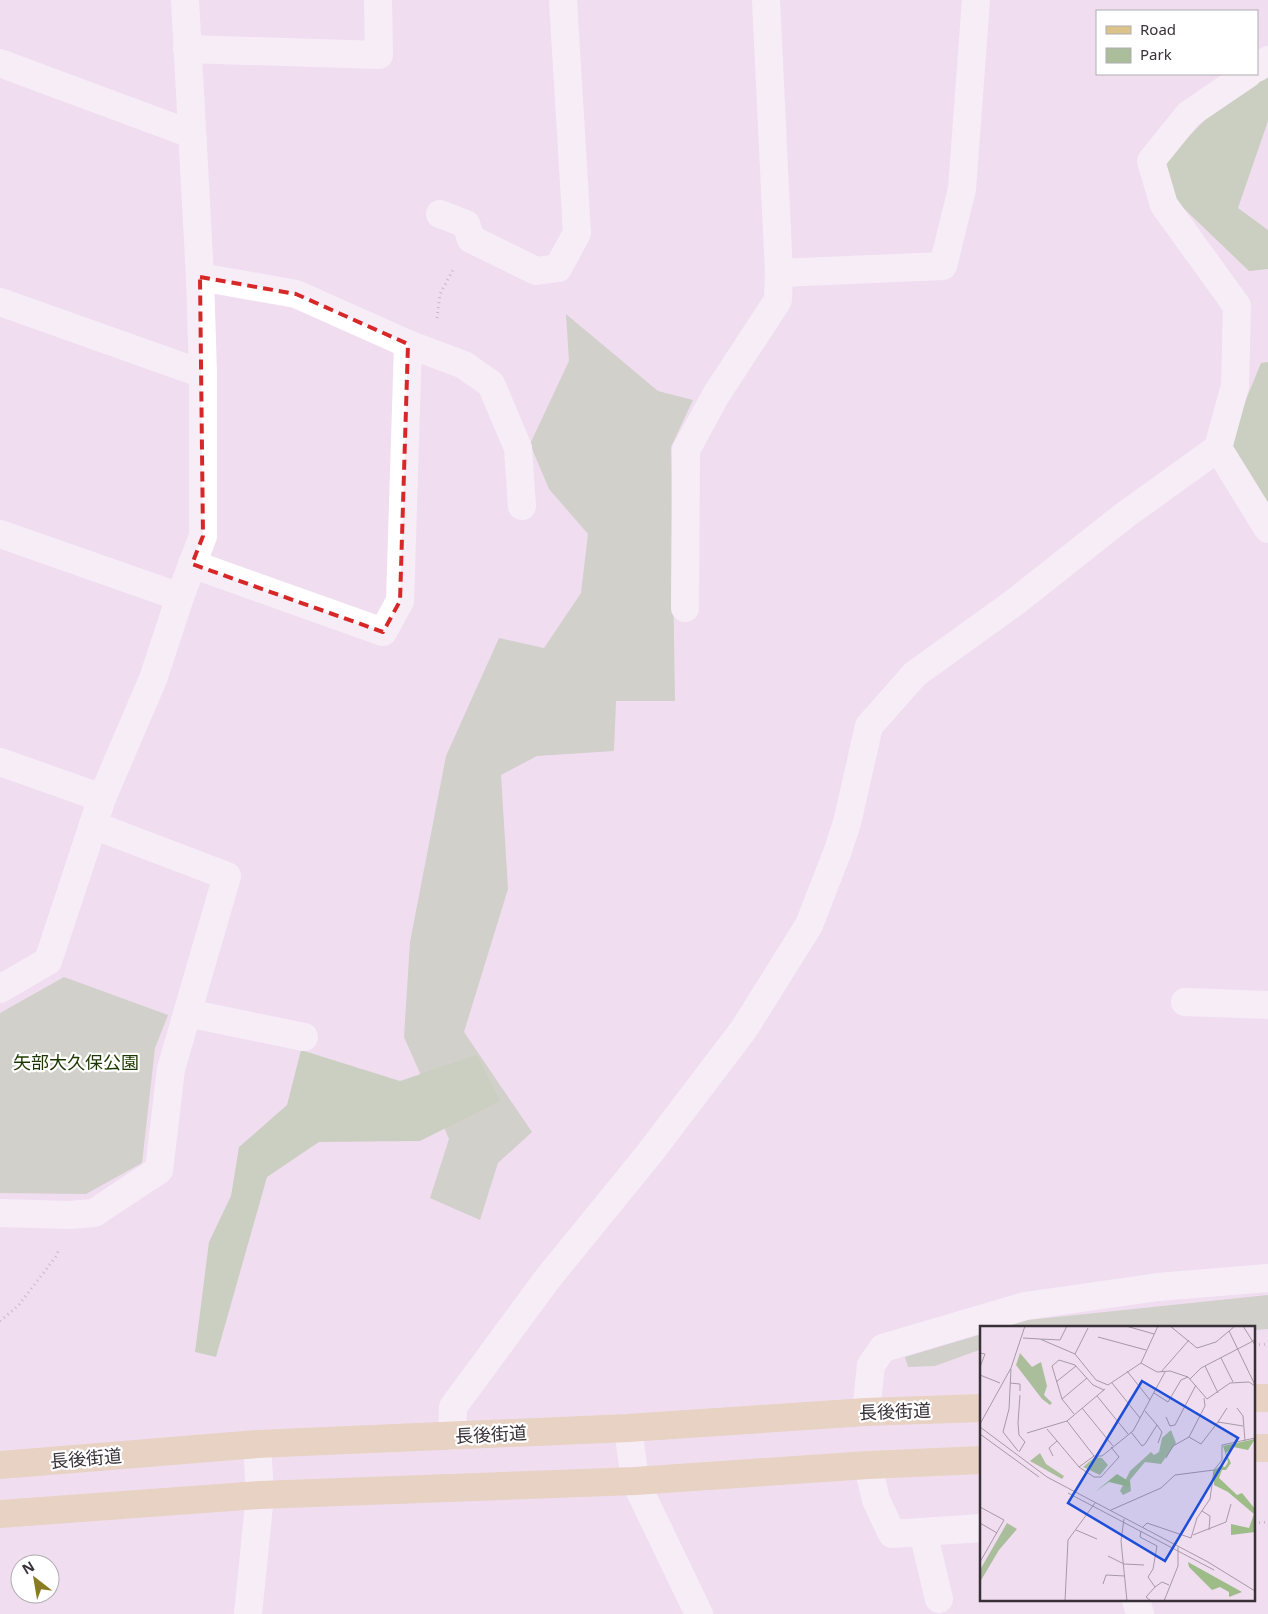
<svg xmlns="http://www.w3.org/2000/svg" width="1268" height="1614" viewBox="0 0 1268 1614" font-family="'Noto Sans','Noto Sans JP',sans-serif">
  <style>
    .green { fill: #aabe9c }
    .forest { fill: #9dbc87 }
    .lines { fill: none; stroke-linecap: round; stroke-linejoin: round }
    .path { stroke: #978b97; stroke-width: 3; stroke-dasharray: 1 4; stroke-linecap: butt }
    .minor { stroke: #fff; stroke-width: 28 }
    .major { stroke: #dcc38c; stroke-width: 28 }
    .marked { fill: none; stroke: #d62828; stroke-width: 4; stroke-dasharray: 10 6; stroke-linejoin: round }
    .labels { text-anchor: middle; dominant-baseline: central; stroke-width: 4.5; stroke-linejoin: round; paint-order: stroke }
    .park-label { font-size: 18px; fill: #1c3700; stroke: #fff }
    .street-label { font-size: 18px; fill: #383137; stroke: #fff }
    .inset-road { fill: none; stroke: #a699a6; stroke-width: 1 }
    .view { fill: #1d4ed8; fill-opacity: 0.15; stroke: #1d4ed8; stroke-width: 2.5 }
    .inset-edge { fill: none; stroke: #383137; stroke-width: 2.5 }
  </style>
  <rect width="100%" height="100%" fill="#f0def0"/>
  <g class="green">
    <path d="M566,314l92,77 35,9 -22,47 4,254h-59l-2,50 -77,5 -36,19 7,114 -44,143 68,100 -34,31 -18,57 -50,-22 19,-59 -45,-102 6,-95 36,-186 53,-118 45,10 37,-55 7,-59 -39,-45 -19,-45 39,-83z"/>
    <path d="M64,977l104,38 -13,33 -13,115 -56,31 -86,-1v-180z"/>
    <path d="M1268,1295v34l-14,1v-2h-253l27,-8z"/>
    <path d="M982,1334v15l-47,17 -27,1 -3,-10z"/>
  </g>
  <g class="forest">
    <path d="M1268,74v47l-30,87 30,22v39l-19,2 -76,-73 -11,-35 44,-44z"/>
    <path d="M1268,362v147l-42,-61 35,-85z"/>
    <path d="M301,1050l99,31 77,-26 23,46 -80,40 -101,1 -52,35 -51,180 -21,-5 14,-110 22,-46 8,-49 48,-42z"/>
  </g>
  <g class="lines">
    <g class="path">
      <path d="M437,318l3,-24 13,-24"/>
      <path d="M0,1321l18,-15 39,-51 1,-4"/>
      <path d="M1254,1345l14,-1"/>
      <path d="M1254,1523l14,-1"/>
    </g>
    <g class="minor">
      <path d="M187,49l192,6 -1,-55"/>
      <path d="M0,63l191,71"/>
      <path d="M1257,68l11,-8"/>
      <path d="M440,214l26,10 5,15 65,32 22,-3 19,-35 -14,-233"/>
      <path d="M779,273l164,-7 19,-77 14,-189"/>
      <path d="M0,302l203,72"/>
      <path d="M408,344l56,21 27,19 27,64 4,58"/>
      <path d="M1218,448l50,81"/>
      <path d="M0,534l180,63"/>
      <path d="M192,564l191,68 17,-31 8,-257 -112,-50 -96,-17"/>
      <path d="M685,608l1,-158 30,-55 62,-95 1,-27 -13,-273"/>
      <path d="M0,762l102,36"/>
      <path d="M0,989l48,-28 54,-163 51,-119 27,-82 23,-61v-162l-3,-97 -15,-277"/>
      <path d="M1185,1002l83,3"/>
      <path d="M187,1013l117,24"/>
      <path d="M0,1213l69,2 25,-2 65,-43 12,-101 56,-193 -134,-51"/>
      <path d="M866,1412l5,-47 12,-17 142,-42 133,-19 110,-9"/>
      <path d="M628,1428l7,53 64,133"/>
      <path d="M452,1436l1,-29 95,-129 101,-124 95,-125 65,-104 28,-72 10,-30 22,-97 46,-52 100,-72 110,-87 93,-67 17,-62 2,-80 -73,-101 -13,-44 38,-47 59,-40"/>
      <path d="M868,1465l8,35 16,34 90,-6"/>
      <path d="M923,1532l16,67"/>
      <path d="M1136,1600l4,14"/>
      <path d="M248,1614l12,-119 -3,-51"/>
    </g>
    <g class="major">
      <path d="M1254,1398h14"/>
      <path d="M1254,1448h14"/>
      <path d="M0,1465l257,-21 371,-16 238,-16 116,-4"/>
      <path d="M0,1514l260,-19 375,-14 233,-16 114,-5"/>
    </g>
  </g>
  <path d="M0 0H1268V1614H0ZM200,277l96,17 112,50 -8,257 -17,31 -191,-68 11,-28z" fill="#f0def0" fill-opacity=".55" fill-rule="evenodd"/>
  <path class="marked" d="M200,277l96,17 112,50 -8,257 -17,31 -191,-68 11,-28z"/>
  <g class="labels">
    <g class="park-label">
      <text x="76" y="1062">矢部大久保公園</text>
    </g>
    <g class="street-label">
      <text transform="translate(895 1411) rotate(-2)">長後街道</text>
      <text transform="translate(491 1434) rotate(-3)">長後街道</text>
      <text transform="translate(86 1458) rotate(-5)">長後街道</text>
    </g>
  </g>
  <g transform="translate(980 1326)">
    <rect width="275" height="275" fill="#f0def0"/>
    <path d="M40,27l12,14 9,-5 6,24 -3,9 8,8 -2,2 -8,-6 -26,-34zM191,104l5,13 -15,21 -16,-2 -15,18 1,11 -8,4 -3,-4 10,-20 21,-19 3,3 5,-3 3,-14zM60,127l6,11 18,12 -2,3 -32,-18zM115,131l7,1 6,7 -8,10 -17,-8zM27,197l10,6 -18,21 -19,32v-12z" fill="#aabe9c"/>
    <path d="M275,113l-7,11 -15,-3 -7,6 5,10 -5,7h-4l-3,8 18,17 5,-2 13,16v23l-24,3v-11l18,4 5,-14 -26,-22 -14,-7v-15l7,-4 4,1 3,-5 -5,-16zM137,148l13,8v5l-21,-5 -14,10zM208,236l54,30 -13,5v-5l-9,-5 -8,3 -23,-23z" fill="#9dbc87"/>
    <path class="inset-road" d="M146,0l28,8M190,0l27,22 19,-6 19,-16M263,0l12,19M249,5l26,54M118,11l48,13M43,12l17,1 35,15 21,26 12,5 33,-22 17,-37M61,13l19,1 7,-14M0,27l5,1 -5,13M95,28l13,-26M241,32l12,24M161,37l16,9 13,-1 18,6 19,22 23,-16 19,-1 6,4M225,40l13,27M31,43l-2,40 -6,23 15,19M147,45l23,29M181,46l28,-32M0,49l20,8M210,53l11,-11 54,-28M76,56l20,-16M30,57l10,1v7M132,57l28,35M174,67l14,9 13,-22 7,-3M117,70l31,38M82,73l25,-21M102,82l31,38M257,82l6,8 2,25M94,88l-12,-15 -10,-33 7,-6 16,5 18,20 11,5M186,91l4,9 5,-1 21,-40M87,95l27,35h8l31,-25 32,-59M238,96l9,-14M0,98l31,-56 14,-42M177,99l5,7 -4,11M0,101l67,50 161,85 47,29M67,103l32,38 15,-11M151,106l11,14 3,-2 12,-19 -12,-14M47,107l40,-12 38,-32M0,108l59,43M209,111l12,7 17,-22 25,4M39,126l6,-10 -6,-7 -1,-12 2,-28M73,130l-4,-8 8,-7M186,132l7,-12 16,-9 16,-31 -1,-8M99,141l15,10h7l18,-20 -8,-10M88,167l146,77M0,181l24,13 -24,42M131,184l50,-22 14,-13 39,-5 8,-10v-15l33,-7M222,185l8,5 -1,14M144,193l-3,22 6,60M0,197l17,10M163,201l4,-4 44,15 6,-20 13,-19 4,-29M96,204l21,9M161,205l-1,6 17,9 -4,23 -5,8 7,10M213,209l33,-13 5,-18M128,230l16,8 20,1M123,258l3,-9 19,1M85,275l3,-61 27,-37M171,275l-5,-4 9,-10 7,-5 7,3M184,275l14,-35v-19"/>
    <path class="view" d="M162,55l96,57 -73,123 -97,-58z"/>
    <rect width="275" height="275" class="inset-edge"/>
  </g>
  <rect x="1096" y="10" width="162" height="65" fill="#ffffff" stroke="#afadaf"/>
  <rect x="1106" y="26" width="25" height="8" fill="#dcc38c" stroke="#afadaf"/>
  <text x="1140" y="35" font-size="15" fill="#383137">Road</text>
  <rect x="1106" y="48" width="25" height="15" fill="#aabe9c" stroke="#afadaf"/>
  <text x="1140" y="60" font-size="15" fill="#383137">Park</text>
  <g transform="translate(35 1579) rotate(329)"><circle r="24" fill="#ffffff" stroke="#afadaf"/>
  <path d="M0-4L9 19L0 12L-9 19Z" fill="#897b20"/>
  <text y="-8" font-size="14" font-weight="bold" text-anchor="middle" fill="#383137">N</text>
  </g>
</svg>
